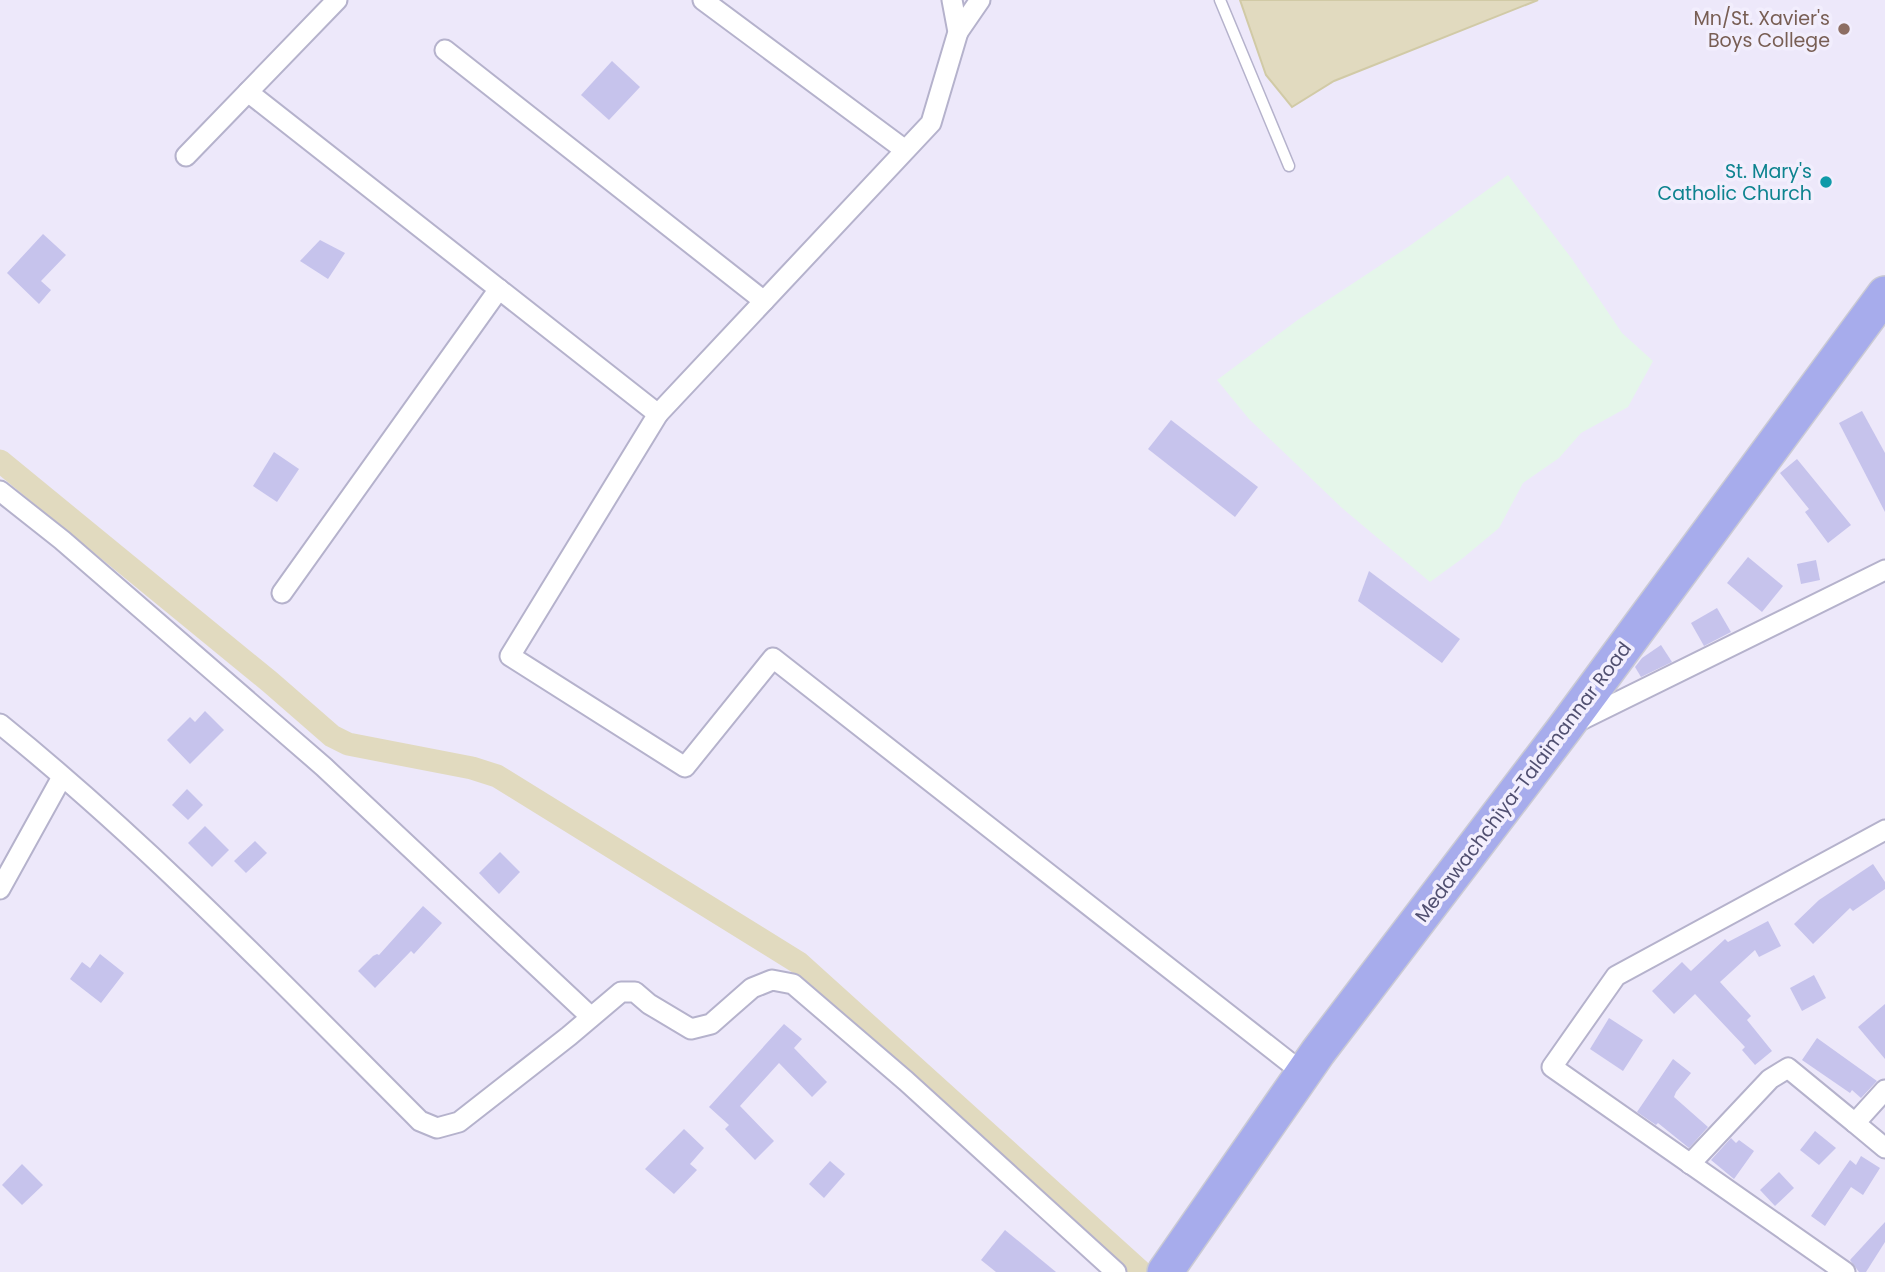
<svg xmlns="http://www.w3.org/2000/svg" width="1885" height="1272" viewBox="0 0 1885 1272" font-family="Poppins,sans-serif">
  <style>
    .education { fill: #e5f6ea }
    .water { fill: #e1dabf; stroke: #d1caa6; stroke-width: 2 }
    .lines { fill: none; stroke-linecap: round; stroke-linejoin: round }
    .canal { stroke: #e1dabf; stroke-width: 23 }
    .building { fill: #c6c3ec }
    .lane-casing { stroke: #b5b2cc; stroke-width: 13 }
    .street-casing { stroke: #b5b2cc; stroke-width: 23 }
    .highway-casing { stroke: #cacad4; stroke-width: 38 }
    .lane { stroke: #fff; stroke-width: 10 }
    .street { stroke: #fff; stroke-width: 19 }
    .highway { stroke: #a7acec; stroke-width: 35 }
    .education-dot { fill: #8d6e63; stroke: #f2eefd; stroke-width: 2.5 }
    .culture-dot { fill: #0f9aa8; stroke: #f2eefd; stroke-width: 2.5 }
    .labels { text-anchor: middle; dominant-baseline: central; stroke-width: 7; stroke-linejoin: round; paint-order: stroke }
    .education-label { font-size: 19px; fill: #785e54; stroke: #f2eefd; text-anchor: end }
    .culture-label { font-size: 19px; fill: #0d838f; stroke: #f2eefd; text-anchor: end }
    .street-label { font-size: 19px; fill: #504f70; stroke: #f2eefd }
  </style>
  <rect width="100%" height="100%" fill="#ede8fa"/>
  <path class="education" d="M1508,175l64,84 50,74 31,28 -25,46 -47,26 -22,25 -36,25 -24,45 -36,30 -33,24 -88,-74 -93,-89 -32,-39 82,-61 109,-72z"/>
  <path class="water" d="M1240,0h298l-204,81 -42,26 -26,-32z"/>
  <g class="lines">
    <path class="canal" d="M0,461l270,221 62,54 16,8 124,24 25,8 302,187 341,308"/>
  </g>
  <g class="building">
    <path d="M612,61l28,26 -31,33 -28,-25z"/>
    <path d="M43,234l23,21 -25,26 10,9 -12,14 -32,-31z"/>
    <path d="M320,240l25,13 -17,26 -28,-18z"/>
    <path d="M1862,411l23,42v59l-46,-89z"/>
    <path d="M1171,420l87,67 -23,30 -87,-68z"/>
    <path d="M274,452l25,17 -22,33 -24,-16z"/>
    <path d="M1797,459l54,66 -23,18 -23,-31 4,-3 -29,-36z"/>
    <path d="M1748,557l35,29 -21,26 -35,-29z"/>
    <path d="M1816,560l4,20 -19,4 -4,-20z"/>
    <path d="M1369,571l91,68 -18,24 -84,-62z"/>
    <path d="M1717,608l14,24 -27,14 -13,-23z"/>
    <path d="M1661,645l11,17 -31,15 -6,-10 7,-9z"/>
    <path d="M205,711l19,19 -34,34 -23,-24 23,-23 5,5z"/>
    <path d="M187,789l16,16 -15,15 -16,-15z"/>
    <path d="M205,826l24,24 -17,17 -24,-24z"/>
    <path d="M255,841l12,12 -21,20 -12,-12z"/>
    <path d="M500,852l20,20 -21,22 -20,-21z"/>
    <path d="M1873,864l12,18v7l-32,22 -3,-3 -37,36 -19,-20 25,-24z"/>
    <path d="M423,906l19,17 -28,31 -3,-3 -36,37 -17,-17 15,-15 4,-2 2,1z"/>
    <path d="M1768,921l13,25 -22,11 -4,-7 -35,32 31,34 -4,4 25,31 -17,14 -13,-15 3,-3 -50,-53 -21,20 -22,-23 30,-29 9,9 34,-32 3,3z"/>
    <path d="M100,954l24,19 -23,30 -31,-24 12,-17 8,6z"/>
    <path d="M1814,975l12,23 -24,13 -12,-23z"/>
    <path d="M1885,1004v55l-27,-32z"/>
    <path d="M1609,1018l34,22 -20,31 -33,-22z"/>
    <path d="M784,1024l18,15 -8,9 33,34 -15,15 -33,-34 -39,43 34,35 -19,19 -30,-31 4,-4 -20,-18z"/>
    <path d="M1817,1038l60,43 -16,17 -9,-8 -2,3 -48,-33z"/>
    <path d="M1673,1059l18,14 -15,19 -2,5 34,30 -19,21 -31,-25 -2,2 -19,-13z"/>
    <path d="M684,1129l20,19 -14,16 7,6 -23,24 -29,-25z"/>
    <path d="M1815,1131l21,17 -17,17 -19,-15z"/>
    <path d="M1731,1138l5,5 3,-3 15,11 -20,28 -23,-19z"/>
    <path d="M1861,1156l19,12 -17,27 -12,-8 -26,39 -14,-10 39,-56 6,5z"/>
    <path d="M830,1161l15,13 -21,24 -15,-14z"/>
    <path d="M22,1164l21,21 -21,20 -20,-20z"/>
    <path d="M1779,1172l15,16 -19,18 -15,-16z"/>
    <path d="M1885,1222v20l-19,30h-7l-9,-12z"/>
    <path d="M1005,1230l51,42h-60l-15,-12z"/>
  </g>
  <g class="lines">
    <g class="lane-casing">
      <path id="lane" d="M1220,0l69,166"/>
    </g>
    <g class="street-casing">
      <g id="street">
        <path d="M703,0l202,150"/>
        <path d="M958,32l22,-32"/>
        <path d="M445,50l319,251"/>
        <path d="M248,92l410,322 273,-291 27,-91 -6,-32"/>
        <path d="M186,156l151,-156"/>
        <path d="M658,414l-148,242 175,111 88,-109 530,415"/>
        <path d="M0,491l62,49 262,227 267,250"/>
        <path d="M282,593l217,-304"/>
        <path d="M1575,723l310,-153"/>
        <path d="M0,724c150,121 284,261 420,397l17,7 22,-6 110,-86 52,-44h14l14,12 42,25 20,-5 41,-36 20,-8 21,4 113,97 210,191"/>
        <path d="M0,889l62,-112"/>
        <path d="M1885,1090l-30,33 30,25"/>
        <path d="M1690,1164l80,-85 18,-11 67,55"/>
        <path d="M1845,1272l-293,-205 64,-91 269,-146"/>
      </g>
    </g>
    <g class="highway-casing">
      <path id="highway" d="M1165,1272l153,-220 246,-323 321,-435"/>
    </g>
    <use href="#lane" class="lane"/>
    <use href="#street" class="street"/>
    <use href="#highway" class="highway"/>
  </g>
  <circle class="education-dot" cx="1844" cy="29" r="7"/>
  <circle class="culture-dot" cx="1826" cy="182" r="7"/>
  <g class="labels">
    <g class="education-label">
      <text x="1830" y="18">Mn/St. Xavier's<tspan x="1830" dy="22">Boys College</tspan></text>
    </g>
    <g class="culture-label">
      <text x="1812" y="171">St. Mary's<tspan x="1812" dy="22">Catholic Church</tspan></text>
    </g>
    <g class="street-label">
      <text transform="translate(1523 782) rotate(-53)">Medawachchiya-Talaimannar Road</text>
    </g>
  </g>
</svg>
